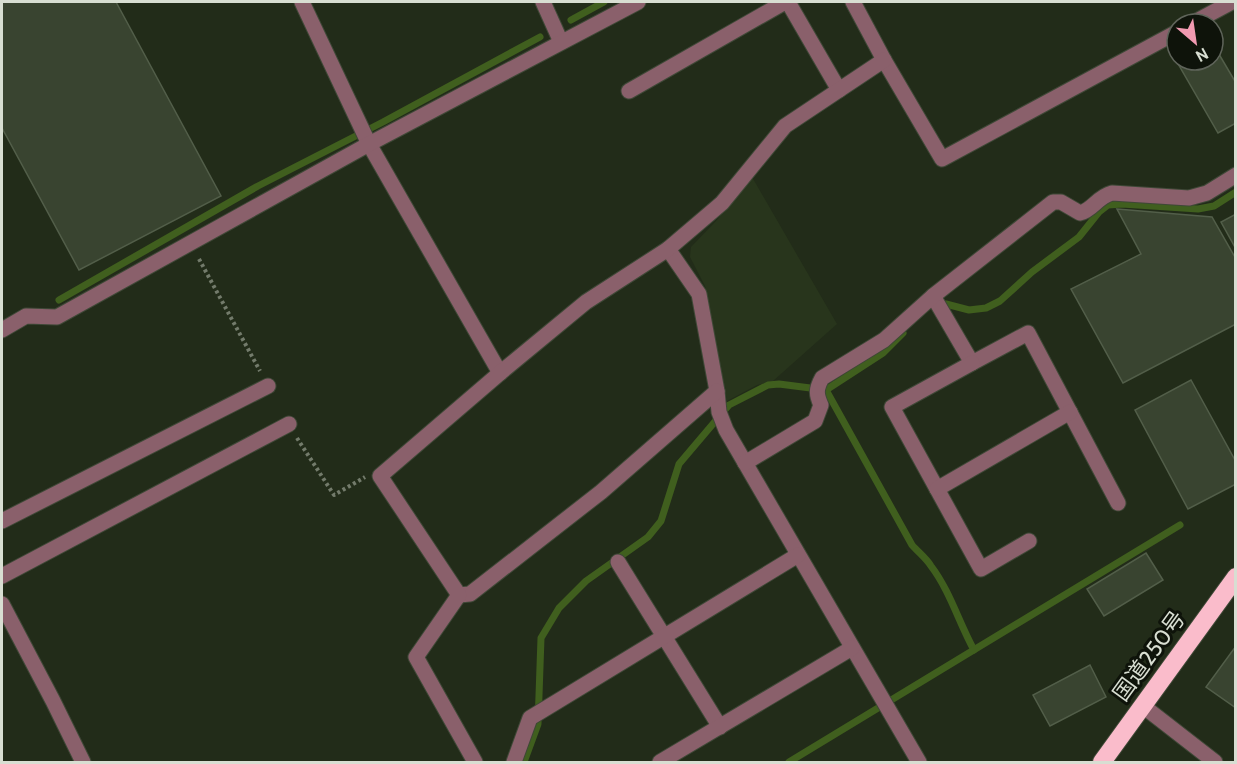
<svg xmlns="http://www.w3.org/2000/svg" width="1237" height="764" viewBox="0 0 1237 764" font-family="Cabin,'Noto Sans JP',sans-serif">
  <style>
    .built { fill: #28351c }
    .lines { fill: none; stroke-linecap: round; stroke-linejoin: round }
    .stream { stroke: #405f1e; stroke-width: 7 }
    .building { fill: #394430; stroke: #525e49; stroke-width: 1.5 }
    .minor-casing { stroke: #3f4837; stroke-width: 17 }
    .highway-casing { stroke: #3f4837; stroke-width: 20 }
    .path { stroke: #737b6b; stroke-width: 4; stroke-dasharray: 3 3; stroke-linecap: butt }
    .minor { stroke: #8a606b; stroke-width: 15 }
    .highway { stroke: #fabccb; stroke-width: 18 }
    .labels { text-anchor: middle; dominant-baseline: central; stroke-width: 6; stroke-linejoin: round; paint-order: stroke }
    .street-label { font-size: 22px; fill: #d8ded2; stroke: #0e130a }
  </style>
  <rect width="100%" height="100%" fill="#222c19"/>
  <path class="built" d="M752,177l85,147 -64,57 -16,4 -30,16 -22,-115 -15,-29 1,-10 25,-26z"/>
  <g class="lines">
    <g class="stream">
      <path d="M571,20l33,-18"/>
      <path d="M59,300l199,-114 125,-64 157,-85"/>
      <path d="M946,304l23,6 17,-2 14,-7 32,-29 47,-35 20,-25 9,-7 14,-1 76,5 16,-3 22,-14"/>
      <path d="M826,390l86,155c6,7 14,13 19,21 19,25 28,57 43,84"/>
      <path d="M524,762l14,-38 3,-86 18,-30 27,-27 62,-44 13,-16 18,-57 50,-59 39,-20 11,-1 47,6 57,-37 20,-20"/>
      <path d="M789,762l391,-237"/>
    </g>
  </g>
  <g class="building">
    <path d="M2,2h114l105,194 -142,74 -77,-142z"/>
    <path d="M1213,44l23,39v40l-18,10 -45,-78 4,-2v7h36z"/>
    <path d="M1117,209l95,8 24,42v65l-113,59 -52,-94 70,-35z"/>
    <path d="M1236,214v35l-15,-27z"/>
    <path d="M1191,380l45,82v22l-48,25 -53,-99z"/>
    <path d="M1146,553l17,27 -59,36 -17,-27z"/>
    <path d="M1236,646v62l-30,-21z"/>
    <path d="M1090,665l16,32 -56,29 -17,-31z"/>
  </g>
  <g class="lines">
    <g class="minor-casing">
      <g id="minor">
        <path d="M302,2l67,142 131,229"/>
        <path d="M543,2l18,40"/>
        <path d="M788,2l51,88"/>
        <path d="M853,2l31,58 58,99 235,-127"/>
        <path d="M1191,24l41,-22"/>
        <path d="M629,91l156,-89"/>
        <path d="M668,249l31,45 18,97 2,21 7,18 193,332"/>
        <path d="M933,296l39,67 56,-30 90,170"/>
        <path d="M2,330l24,-14 31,1 312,-173 269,-142"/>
        <path d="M972,363l-80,44 89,162 48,-28"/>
        <path d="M745,463l70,-42 6,-16c-5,-11 -5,-16 1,-27l62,-38 49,-44 120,-94h8l19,11c13,-3 17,-16 32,-20l77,5 18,-5 29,-18"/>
        <path d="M937,489l133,-77"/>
        <path d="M2,521l266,-135"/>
        <path d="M618,562l102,165"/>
        <path d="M2,576l287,-152"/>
        <path d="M459,595l11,-1 131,-102 116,-101"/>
        <path d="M2,604l51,97 30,61"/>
        <path d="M1143,706l72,56"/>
        <path d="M475,762l-59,-105 43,-62 -79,-119 120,-103 86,-71 82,-53 54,-46 63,-77 99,-66"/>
        <path d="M514,762l16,-44 268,-163"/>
        <path d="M660,762l192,-114"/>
      </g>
    </g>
    <g class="highway-casing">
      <path id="highway" d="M1102,762l134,-185"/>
    </g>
    <g class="path">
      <path d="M199,259l61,112"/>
      <path d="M297,438l37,57 31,-18"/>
    </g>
    <use href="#minor" class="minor"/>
    <use href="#highway" class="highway"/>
  </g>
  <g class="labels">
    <g class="street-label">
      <text transform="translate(1149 656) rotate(-54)">国道250号</text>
    </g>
  </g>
  <rect width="1237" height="764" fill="none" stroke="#d8ded2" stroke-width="6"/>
  <g transform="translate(1195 42) rotate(151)"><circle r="28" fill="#0e130a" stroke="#5f645a" stroke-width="1.5"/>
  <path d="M0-4.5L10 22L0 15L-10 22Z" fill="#f19ab1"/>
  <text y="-9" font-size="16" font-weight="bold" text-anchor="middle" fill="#d8ded2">N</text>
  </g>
</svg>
